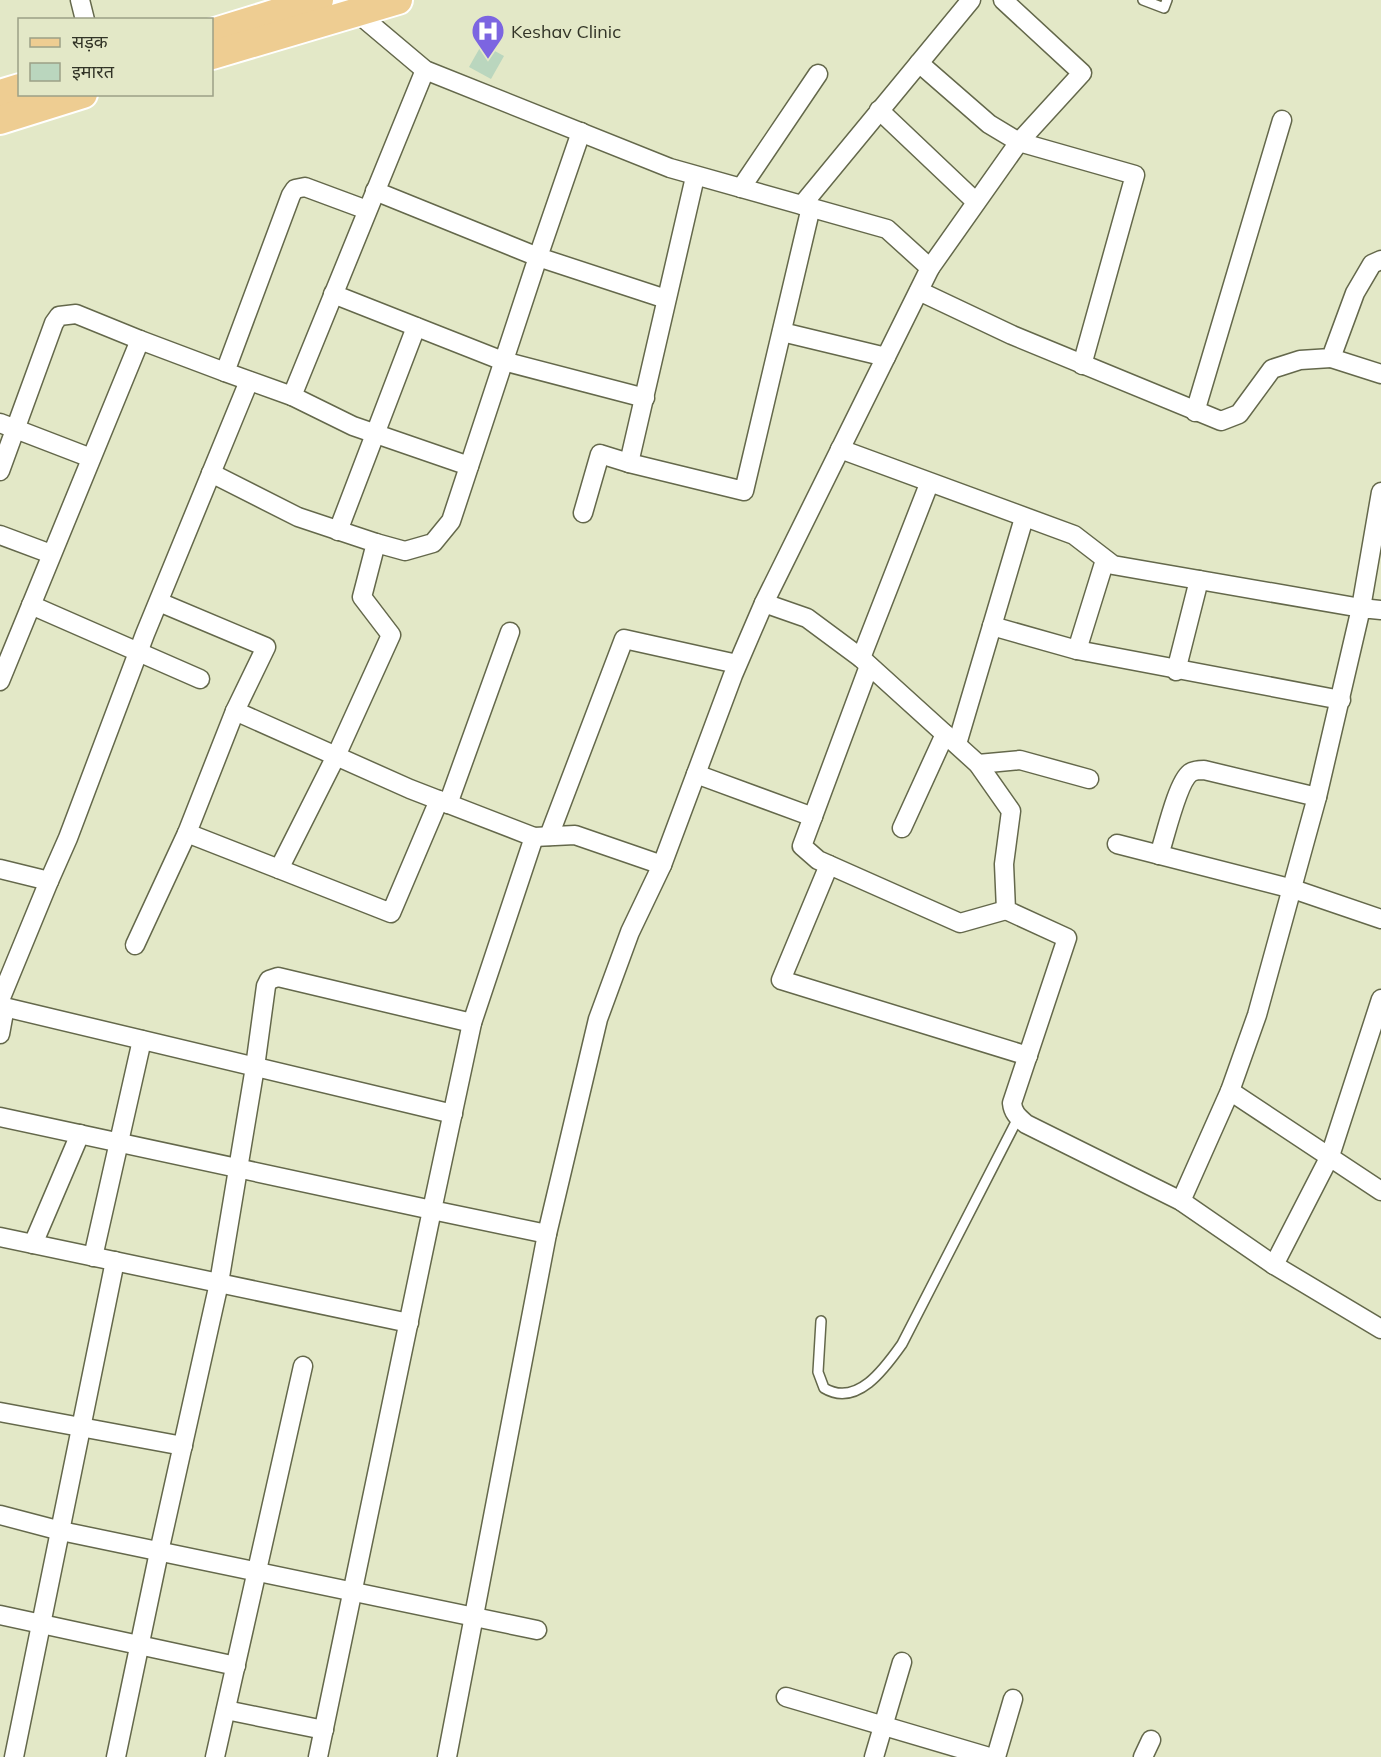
<svg xmlns="http://www.w3.org/2000/svg" width="1381" height="1757" viewBox="0 0 1381 1757" font-family="Mulish,'Noto Sans Devanagari',sans-serif">
  <style>
    .building { fill: #bad6be }
    .lines { fill: none; stroke-linecap: round; stroke-linejoin: round }
    .service-casing { stroke: #64684b; stroke-width: 12 }
    .minor-casing { stroke: #64684b; stroke-width: 21 }
    .primary-casing { stroke: #fff; stroke-width: 32 }
    .service { stroke: #fff; stroke-width: 9 }
    .minor { stroke: #fff; stroke-width: 18 }
    .primary { stroke: #eecd92; stroke-width: 28 }
    .labels { text-anchor: middle; dominant-baseline: central; stroke-width: 5; stroke-linejoin: round; paint-order: stroke }
    .poi-label { font-size: 18px; fill: #323427; stroke: #e3e8c7; text-anchor: start }
  </style>
  <rect width="100%" height="100%" fill="#e3e8c7"/>
  <path class="building" d="M482,44l22,12 -13,23 -22,-12z"/>
  <g class="lines">
    <g class="service-casing">
      <g id="service">
        <path d="M1143,0l21,8 3,-8"/>
        <path d="M821,1321l-3,51 6,16c33,20 61,-20 78,-44l116,-226"/>
      </g>
    </g>
    <g class="minor-casing">
      <g id="minor">
        <path d="M80,0l5,20"/>
        <path d="M342,0l83,70 245,98 217,61 43,39 -166,335 43,15 54,40 117,106 33,47 -7,53 2,46 61,28 -55,165c1,10 6,14 14,21l155,77 93,64 107,64"/>
        <path d="M1003,0l79,73 -63,69 116,33 -53,190"/>
        <path d="M919,63l70,61 30,18 -89,126"/>
        <path d="M425,70l-133,326 61,30 116,40"/>
        <path d="M879,110l97,92"/>
        <path d="M581,132l-43,125 128,42"/>
        <path d="M741,188l77,-114"/>
        <path d="M375,191l163,66 -87,264 -18,22 -28,8 -29,-8"/>
        <path d="M802,205l169,-205"/>
        <path d="M919,291l93,44 209,86 18,-7 33,-45 28,-9 31,-2 24,-65 17,-29 9,-4"/>
        <path d="M333,294l170,67 142,37"/>
        <path d="M782,332l104,25"/>
        <path d="M1331,358l50,16"/>
        <path d="M292,396l-67,-24 66,-177 4,-6 10,-2 62,23"/>
        <path d="M1195,412l87,-292"/>
        <path d="M0,423l91,35"/>
        <path d="M840,449l234,86 39,30 248,43 20,-116"/>
        <path d="M629,463l115,28 67,-284"/>
        <path d="M0,471l54,-148 5,-7 17,-2 64,26"/>
        <path d="M211,473l87,44 78,26 -14,54 29,38 -55,121 -57,113 112,44 48,-113"/>
        <path d="M583,513l17,-59 29,9 66,-286"/>
        <path d="M338,531l78,-204"/>
        <path d="M0,535l51,19"/>
        <path d="M159,602l107,45 -31,64 -48,122 92,36"/>
        <path d="M31,605l169,74"/>
        <path d="M992,626l85,24 264,50"/>
        <path d="M1077,650l28,-90"/>
        <path d="M861,658l68,-174"/>
        <path d="M869,666l-67,180 16,14 142,63 46,-13"/>
        <path d="M1176,671l23,-91"/>
        <path d="M0,681l140,-341 85,32"/>
        <path d="M235,711l175,78 124,48 41,-2 87,30"/>
        <path d="M957,744l67,-226"/>
        <path d="M978,764l42,-4 69,19"/>
        <path d="M696,774l117,43"/>
        <path d="M448,804l62,-172"/>
        <path d="M902,828l43,-94"/>
        <path d="M549,836l75,-197 113,25"/>
        <path d="M534,837l-62,186 -40,187 115,24"/>
        <path d="M1117,844l176,45 88,30"/>
        <path d="M1159,855c6,-17 18,-72 31,-82 4,-3 9,-3 14,-3l113,27"/>
        <path d="M829,865l-48,115 247,76"/>
        <path d="M0,869l49,12 19,-43 77,-204 104,-253"/>
        <path d="M135,945l52,-112"/>
        <path d="M0,1000l49,-119"/>
        <path d="M0,1006l453,108"/>
        <path d="M0,1034l5,-27"/>
        <path d="M1230,1091l151,100"/>
        <path d="M0,1117l432,93 -114,547"/>
        <path d="M1181,1201l49,-110 27,-76 60,-218 44,-189 20,2"/>
        <path d="M0,1237l409,86"/>
        <path d="M33,1244l47,-110"/>
        <path d="M93,1257l49,-217"/>
        <path d="M1274,1265l56,-109 51,-157"/>
        <path d="M0,1412l183,34"/>
        <path d="M0,1515l61,16 476,99"/>
        <path d="M0,1615l236,51"/>
        <path d="M786,1697l203,60"/>
        <path d="M226,1710l98,20"/>
        <path d="M14,1757l101,-496"/>
        <path d="M116,1757l43,-205 60,-269 36,-216 11,-81 3,-6 9,-3 194,46"/>
        <path d="M215,1757l88,-391"/>
        <path d="M447,1757l100,-523 51,-215 32,-87 32,-67 71,-190 31,-72"/>
        <path d="M874,1757l28,-95"/>
        <path d="M996,1757l17,-58"/>
        <path d="M1143,1757l8,-17"/>
      </g>
    </g>
    <g class="primary-casing">
      <g id="primary">
        <path d="M212,33l107,-33"/>
        <path d="M212,55l186,-55"/>
        <path d="M0,94l20,-6"/>
        <path d="M0,120l83,-26"/>
      </g>
    </g>
    <use href="#service" class="service"/>
    <use href="#minor" class="minor"/>
    <use href="#primary" class="primary"/>
  </g>
  <defs>
    <g id="hospital-pin" transform="scale(1.725)"><path d="M0 17L-7.5 6A9.5 9.5 0 1 1 7.5 6Z" fill="#7c65e1" stroke="#e3e8c7"/><path d="M-5-5h3v3.5h4V-5h3V5h-3V1.5h-4V5h-3Z" fill="#fff"/></g>
  </defs>
  <g fill-rule="evenodd">
    <use href="#hospital-pin" x="488" y="31"/>
  </g>
  <g class="labels">
    <g class="poi-label">
      <text x="511" y="31">Keshav Clinic</text>
    </g>
  </g>
  <rect x="18" y="18" width="195" height="78" fill="#e3e8c7" stroke="#9ca087" stroke-width="1.5"/>
  <rect x="30" y="38" width="30" height="9" fill="#eecd92" stroke="#9ca087" stroke-width="1.5"/>
  <text x="72" y="48" font-size="18" fill="#323427">सड़क</text>
  <rect x="30" y="63" width="30" height="18" fill="#bad6be" stroke="#9ca087" stroke-width="1.5"/>
  <text x="72" y="78" font-size="18" fill="#323427">इमारत</text>
</svg>
